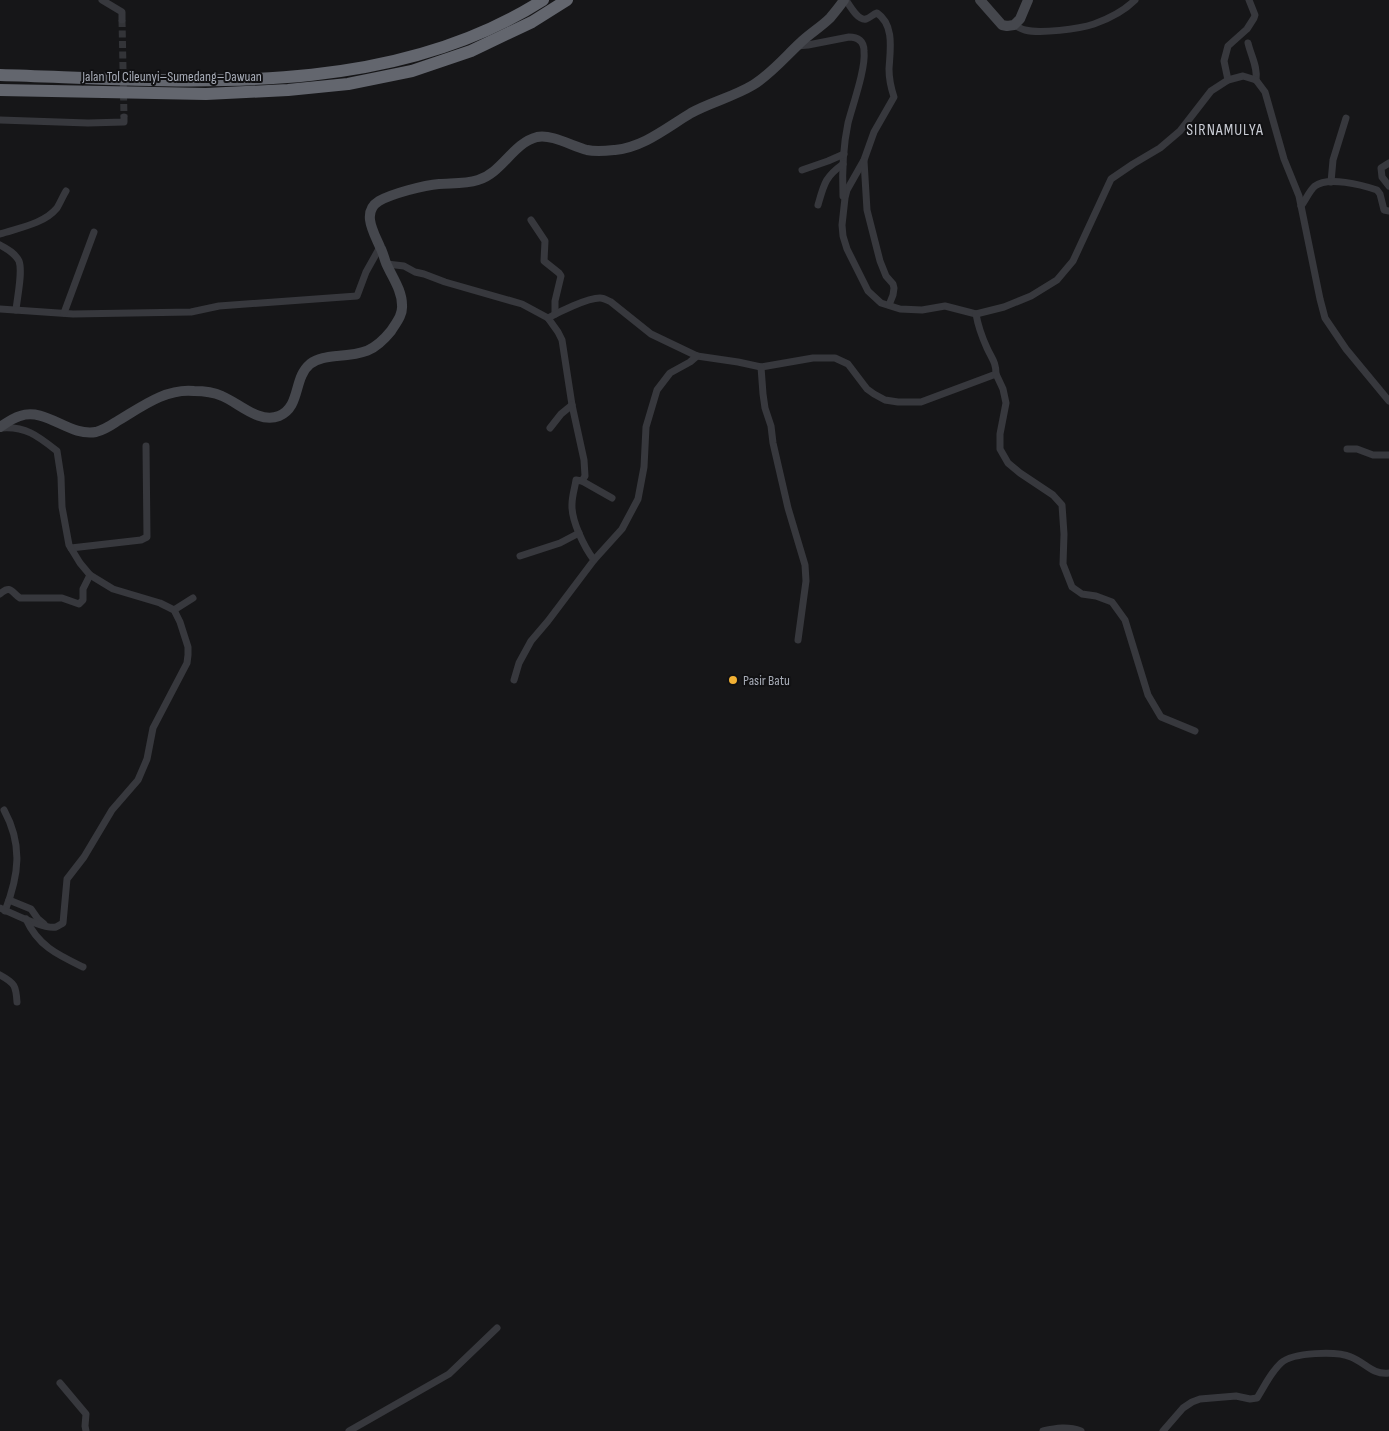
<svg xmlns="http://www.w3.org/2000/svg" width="1389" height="1431" viewBox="0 0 1389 1431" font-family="'Sofia Sans Condensed',sans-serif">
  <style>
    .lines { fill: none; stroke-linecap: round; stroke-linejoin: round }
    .minor-tunnel { stroke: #333438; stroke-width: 7; stroke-dasharray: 7 3.5; stroke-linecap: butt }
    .minor { stroke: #37383d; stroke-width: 7 }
    .secondary { stroke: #45474d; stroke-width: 10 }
    .motorway { stroke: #63666e; stroke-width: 12 }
    .poi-dot { fill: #f2b134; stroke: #111113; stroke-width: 2 }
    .labels { text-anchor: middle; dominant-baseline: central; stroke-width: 4; stroke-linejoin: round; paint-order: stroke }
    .street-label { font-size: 14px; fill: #a8adb8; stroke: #111113 }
    .poi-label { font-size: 14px; fill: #a8adb8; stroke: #111113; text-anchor: start }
    .quarter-label { font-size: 16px; letter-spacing: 1px; fill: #c9ccd4; stroke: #111113 }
  </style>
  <rect width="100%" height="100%" fill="#161618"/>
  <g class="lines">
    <path class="minor-tunnel" d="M122,20l2,97"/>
    <g class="minor">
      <path d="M102,0l20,12v8"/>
      <path d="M846,0c4,6 12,21 20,19 4,-1 7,-5 11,-6 18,12 13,38 12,56 0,10 2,19 5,28l-20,35 -10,28 -17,30 -2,8 -3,27 1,11 4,13 21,42 13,12 19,6 22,1 23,-4 31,8"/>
      <path d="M1014,25c4,2 7,4 11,5 15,4 54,-1 69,-6 14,-5 31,-14 41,-24"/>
      <path d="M1248,43c3,13 10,24 8,37"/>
      <path d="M797,46l11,-1 41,-8c9,0 15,4 15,14 2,17 -11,53 -16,72 -5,24 -6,49 -5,73"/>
      <path d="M1228,80l-4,-19 4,-15 19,-17 7,-11 1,-3 -6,-15"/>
      <path d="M0,120l88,3 36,-1v-5"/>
      <path d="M864,161l3,49 13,51 6,15 7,8 1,4 -1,7 -4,10"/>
      <path d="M1389,163l-8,5 1,9 7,9"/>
      <path d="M802,170l26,-9 16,-7"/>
      <path d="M1331,182l2,-22 13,-42"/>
      <path d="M818,205c6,-21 7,-28 25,-41"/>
      <path d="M1301,206c5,-6 8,-15 14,-20 13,-10 47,-1 62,4l3,4 4,16 5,1"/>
      <path d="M531,220l14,21 -1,20 15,12 2,3 -6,25v13"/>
      <path d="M0,234c18,-6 44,-10 57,-26 3,-5 6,-12 9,-17"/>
      <path d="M0,245c7,4 15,8 19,16 4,11 -2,37 -3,49"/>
      <path d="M387,264l17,2 11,6 9,2 21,8 77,22 26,14 10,14 4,8 10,65 12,55 1,16 -3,5 -6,-1c-1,7 -4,16 -4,24 -1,16 12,43 22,56l-46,61 -17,20 -12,22 -5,17"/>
      <path d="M0,309l73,5 118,-2 28,-6 138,-10 9,-24 14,-25"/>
      <path d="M64,313l30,-81"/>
      <path d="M548,318c11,-6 39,-20 52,-20 4,0 7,2 11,4l40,32 46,22 41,6 23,5 52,-9h22l13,6 19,25 7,5 11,6 13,2h23l75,-28c0,-12 -4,-15 -9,-26 -5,-11 -9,-22 -11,-34l28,-7 27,-11 26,-16 16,-19 38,-82 22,-15 27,-16 20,-17 31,-40 17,-11 15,-4 13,4 9,12 19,67 15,37 21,103 5,19 21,31 43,52"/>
      <path d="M761,367l2,27 2,14 6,18 2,17 15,65 17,57 1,16 -8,59"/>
      <path d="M996,374l7,15 3,14 -6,31v15l8,14 12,10 33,22 9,10 2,29 -1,30 9,23 10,7 14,2 16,6 13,18 23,75 13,22 34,14"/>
      <path d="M550,428l11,-14 11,-9"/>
      <path d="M1347,449h10l16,6h16"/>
      <path d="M582,481l30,17"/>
      <path d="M71,548l70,-8 6,-3 -1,-91"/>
      <path d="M520,556l40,-13 19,-10"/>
      <path d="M594,560l28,-31 16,-30 6,-32 2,-40 11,-37 13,-17 20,-11 7,-6"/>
      <path d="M0,594c11,-10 12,-1 20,4h42l17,6 4,-4v-11l7,-14"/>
      <path d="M174,610l19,-12"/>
      <path d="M4,810c19,35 15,65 1,101"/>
      <path d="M9,900l22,9 7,10 6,5"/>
      <path d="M0,908c12,5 45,22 56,19 3,-1 5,-3 7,-4l4,-44 17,-22 28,-47 26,-30 9,-21 6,-31 34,-65 1,-8v-8l-8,-25 -6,-12 -14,-7 -47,-14 -23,-14 -10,-12 -11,-18 -7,-38 -1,-30 -4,-26c-19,-15 -31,-25 -56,-23"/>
      <path d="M26,919c12,27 32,36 57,48"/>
      <path d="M0,975c15,8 16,11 17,27"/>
      <path d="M60,1383l26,31 -1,12 1,5"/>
      <path d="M349,1431l100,-57 48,-46"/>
      <path d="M1043,1431c13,-3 25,-5 38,0"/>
      <path d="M1163,1431l20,-23 9,-6 8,-3 36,-3 14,3 7,-1c7,-11 14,-26 24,-35 12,-11 56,-12 70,-6 15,6 21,18 38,16"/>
    </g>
    <g class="secondary">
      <path d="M980,0l22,25 5,1 7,-1 6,-6 8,-19"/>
      <path d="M0,427c6,-4 13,-9 20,-11 26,-9 49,21 76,16 7,-2 14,-6 20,-10 24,-14 49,-34 78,-31 10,0 19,1 28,5 17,7 37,28 57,20 22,-9 14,-38 31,-52 8,-6 18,-7 27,-8 26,-2 37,-4 54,-25 5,-8 12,-16 11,-26 0,-15 -10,-28 -16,-42 -2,-5 -3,-11 -6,-16 -6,-14 -19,-35 -1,-46 12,-7 45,-16 60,-17 13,-1 26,0 39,-4 24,-7 35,-37 59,-43 15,-3 35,9 50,13 9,2 18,1 28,0 29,-3 51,-22 76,-37 20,-11 42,-16 62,-28 18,-11 32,-28 47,-42 9,-9 21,-16 30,-25 5,-6 10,-12 14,-18"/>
    </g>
    <g class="motorway">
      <path d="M0,75c180,5 384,27 543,-75"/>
      <path d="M0,90l206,4 82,-4 60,-6 64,-13 59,-20 61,-29 35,-22"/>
    </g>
  </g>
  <circle class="poi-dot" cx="733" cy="680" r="5"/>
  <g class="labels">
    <g class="street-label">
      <text x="172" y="76">Jalan Tol Cileunyi–Sumedang–Dawuan</text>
    </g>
    <g class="poi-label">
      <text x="743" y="680">Pasir Batu</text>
    </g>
    <g class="quarter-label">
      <text x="1225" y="130">SIRNAMULYA</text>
    </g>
  </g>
</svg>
